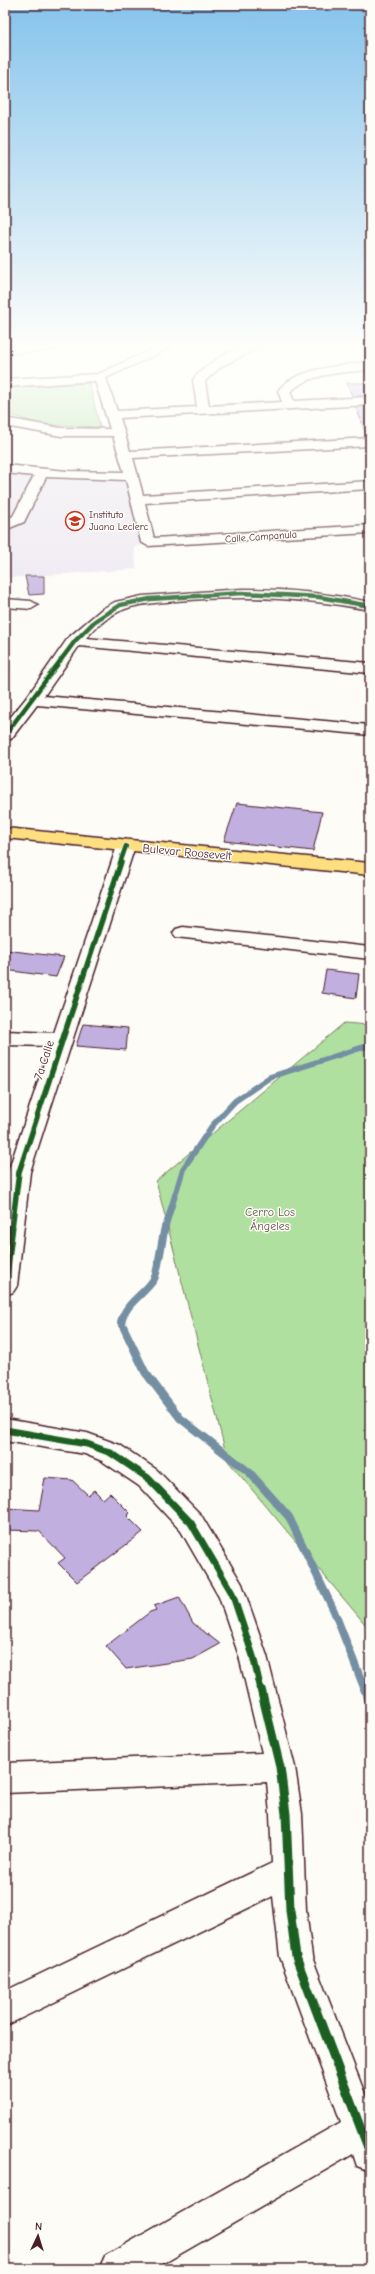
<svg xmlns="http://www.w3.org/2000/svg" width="375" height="2274" viewBox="0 0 375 2274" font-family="'Comic Neue',sans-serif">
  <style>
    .built { fill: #ebe5f0 }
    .green { fill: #afe0a0; stroke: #7c8066 }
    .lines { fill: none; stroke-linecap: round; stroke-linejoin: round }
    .stream-far2 { stroke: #758fa2; stroke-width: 6 }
    .stream-far1 { stroke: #758fa2; stroke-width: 8 }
    .stream { stroke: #758fa2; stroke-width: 10 }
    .building { fill: #c0afdf; stroke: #4a1f2b }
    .minor-casing { stroke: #4a1f2b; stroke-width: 3 }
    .major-casing { stroke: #4a1f2b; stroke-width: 3 }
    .minor { fill: #fdfcf7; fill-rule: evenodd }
    .major { fill: #fedf80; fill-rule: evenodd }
    .cycleway-far3-casing { stroke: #fdfcf7; stroke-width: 6 }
    .cycleway-far2-casing { stroke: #fdfcf7; stroke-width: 8 }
    .cycleway-far1-casing { stroke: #fdfcf7; stroke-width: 10 }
    .cycleway-casing { stroke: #fdfcf7; stroke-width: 12 }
    .cycleway-far3 { stroke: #1b5e20; stroke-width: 4.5 }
    .cycleway-far2 { stroke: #1b5e20; stroke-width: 5.5 }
    .cycleway-far1 { stroke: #1b5e20; stroke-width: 7 }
    .cycleway { stroke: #1b5e20; stroke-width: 9 }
    .labels { text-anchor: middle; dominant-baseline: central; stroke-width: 3; stroke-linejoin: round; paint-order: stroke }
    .far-poi-label { font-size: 10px; fill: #4a1f2b; stroke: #fdfcf7; text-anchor: start }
    .far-street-label { font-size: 10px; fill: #4a1f2b; stroke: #fdfcf7 }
    .street-label { font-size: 12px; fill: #4a1f2b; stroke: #fdfcf7 }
    .park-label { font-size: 12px; fill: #68594e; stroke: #fdfcf7 }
  </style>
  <rect width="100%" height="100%" fill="#fdfcf7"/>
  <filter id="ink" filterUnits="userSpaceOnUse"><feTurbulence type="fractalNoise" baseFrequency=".025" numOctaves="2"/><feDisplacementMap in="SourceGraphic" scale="8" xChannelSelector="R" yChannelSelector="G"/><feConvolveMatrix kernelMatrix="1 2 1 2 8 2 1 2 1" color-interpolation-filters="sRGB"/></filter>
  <g filter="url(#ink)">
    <path class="built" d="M5,468l127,8 20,67 -18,4 2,22 -131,9z"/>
    <g class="green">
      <path d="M89,383l11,44 -60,-3 -35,-11v-25z"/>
      <path d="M344,1023l26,2v605l-142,-169 -72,-280z"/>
    </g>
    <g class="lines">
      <path class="stream-far2" d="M165,1228l18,-59 29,-43 23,-25 35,-24 100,-32"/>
      <path class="stream-far1" d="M165,1227c-3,11 -7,46 -11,52 -10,16 -28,23 -33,43l24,50 35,46 70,55 39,44 45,94 31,79"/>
      <path class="stream" d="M365,1689l5,13"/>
    </g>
    <g class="building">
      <path d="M347,383h23v13h-18z"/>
      <path d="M370,406v31h-3l-11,-30z"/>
      <path d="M25,576h19v18l-15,1z"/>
      <path d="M237,803l85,9 -9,39 -89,-10z"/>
      <path d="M5,950l59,7 -8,20 -51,-7z"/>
      <path d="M326,970l33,4 -3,24 -34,-5z"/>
      <path d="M83,1024l45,4 -2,22 -50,-4z"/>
      <path d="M45,1478l27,2 16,15 6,-5 9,9 7,-6 20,20 -3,3 16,16 -66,50 -19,-19 7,-5 -26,-27 -34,-1v-22l34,2z"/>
      <path d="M179,1597l14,26 27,21 -27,15 -67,10 -20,-23 44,-34 6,-2 -2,-4z"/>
    </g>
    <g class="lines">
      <g class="minor-casing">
        <g id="minor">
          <path d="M25,346h39l-6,3 -53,5v-6z"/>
          <path d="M159,346h15l-68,32 11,33 80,-4 -4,-27 2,-3c16,-17 43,-34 67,-31l-40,20 -17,15 4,25 73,-4 -4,-11c16,-23 66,-26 92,-29v8c-26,2 -60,3 -80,22l4,9 76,-4v8l-250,13 10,33 240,-13v8l-237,12 10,37 227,-14v8l-225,14 9,35 216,-13v8l-222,13 -7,-4 -15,-62 -80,-3 -22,45 -19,8v-9l8,-5 21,-40 -29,-3v-8l62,6 57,1 -11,-36h-52l-56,-10v-8l56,10 49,1 -15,-48 -90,6v-8l93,-5z"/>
          <path d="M242,589c44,0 85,4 128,13v8c-64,-12 -128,-15 -194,-9 -16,2 -35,2 -51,8 -15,5 -28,17 -39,29l284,25v10l-291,-27 -35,50 326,29v10l-333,-30 -26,34 -6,1v-16l22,-27 41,-59 34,-29 13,-7 27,-6z"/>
          <path d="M5,599l26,2 7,4 -7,4 -26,-2z"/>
          <path d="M126,841l6,1 3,4 -105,326 -13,114 -4,6 -8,3v-102l3,-21 42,-126 -45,-1v-14l49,2 63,-187 3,-4z"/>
          <path d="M183,927l187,20v12l-194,-22 -3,-4 3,-4z"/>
          <path d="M5,1419l82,14 33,12 37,25 44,45 41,69 25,72 28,111 7,47 4,96 6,47 58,150v64l-13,-5 -4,-12 -199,115h-55l6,-13 236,-134 -61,-165 -7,-61 -268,130v-35l267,-128 -2,-49 -3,-32 -262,11v-30l257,-10 -23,-97 -20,-59 -38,-66 -42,-45 -37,-25 -17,-7 -80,-13z"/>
        </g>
      </g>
      <g class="major-casing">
        <path id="major" d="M5,828l365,35v12l-365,-37z"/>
      </g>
      <use href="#minor" class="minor"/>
      <use href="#major" class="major"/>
      <g class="cycleway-far3-casing">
        <g id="cycleway-far3">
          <path d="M5,735l70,-94 20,-20 25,-16 30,-6 92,-6 77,4 51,9"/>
          <path d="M120,863l6,-17"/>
        </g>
      </g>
      <g class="cycleway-far2-casing">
        <path id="cycleway-far2" d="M12,1228l7,-56 102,-310"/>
      </g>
      <g class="cycleway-far1-casing">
        <g id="cycleway-far1">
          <path d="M5,1286l7,-59"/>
          <path d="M5,1430l82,14 24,9 37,25 43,45 41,70 21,63 8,34"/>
        </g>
      </g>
      <g class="cycleway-casing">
        <path id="cycleway" d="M261,1689l19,78 6,47 4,96 6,47 74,196"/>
      </g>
      <use href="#cycleway-far3" class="cycleway-far3"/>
      <use href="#cycleway-far2" class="cycleway-far2"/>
      <use href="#cycleway-far1" class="cycleway-far1"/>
      <use href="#cycleway" class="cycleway"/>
    </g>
  </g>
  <linearGradient id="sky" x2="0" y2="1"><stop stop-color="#85c3ec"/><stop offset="0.52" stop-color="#fefefb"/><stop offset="1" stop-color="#fefefb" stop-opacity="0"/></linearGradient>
  <rect width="375" height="664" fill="url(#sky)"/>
  <defs>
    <g id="school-ring" transform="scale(1)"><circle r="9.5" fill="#fdfcf7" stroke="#c8321e" stroke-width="1.5"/><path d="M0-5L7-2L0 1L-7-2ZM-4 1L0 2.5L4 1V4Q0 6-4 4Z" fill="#c8321e"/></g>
  </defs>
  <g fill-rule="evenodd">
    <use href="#school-ring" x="75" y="521"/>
  </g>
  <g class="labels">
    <g class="far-poi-label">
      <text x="89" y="515">Instituto<tspan x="89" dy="12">Juana Leclerc</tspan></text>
    </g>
    <g class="far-street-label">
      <text transform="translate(261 537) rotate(-4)">Calle Campanula</text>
    </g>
    <g class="street-label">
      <text transform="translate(187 852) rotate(5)">Bulevar Roosevelt</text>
      <text transform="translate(44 1060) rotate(-72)">7a Calle</text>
    </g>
    <g class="park-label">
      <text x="270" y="1212">Cerro Los<tspan x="270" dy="14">Ángeles</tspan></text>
    </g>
  </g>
  <rect width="375" height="2274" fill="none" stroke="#fdfcf7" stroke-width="20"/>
  <rect x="10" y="10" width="355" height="2254" fill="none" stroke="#4a1f2b" stroke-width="1.5" filter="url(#ink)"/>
  <g transform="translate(38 2236) rotate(4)" stroke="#fdfcf7" stroke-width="3" paint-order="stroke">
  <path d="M0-3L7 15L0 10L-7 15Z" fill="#4a1f2b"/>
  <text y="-6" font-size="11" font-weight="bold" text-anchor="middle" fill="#4a1f2b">N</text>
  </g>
</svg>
